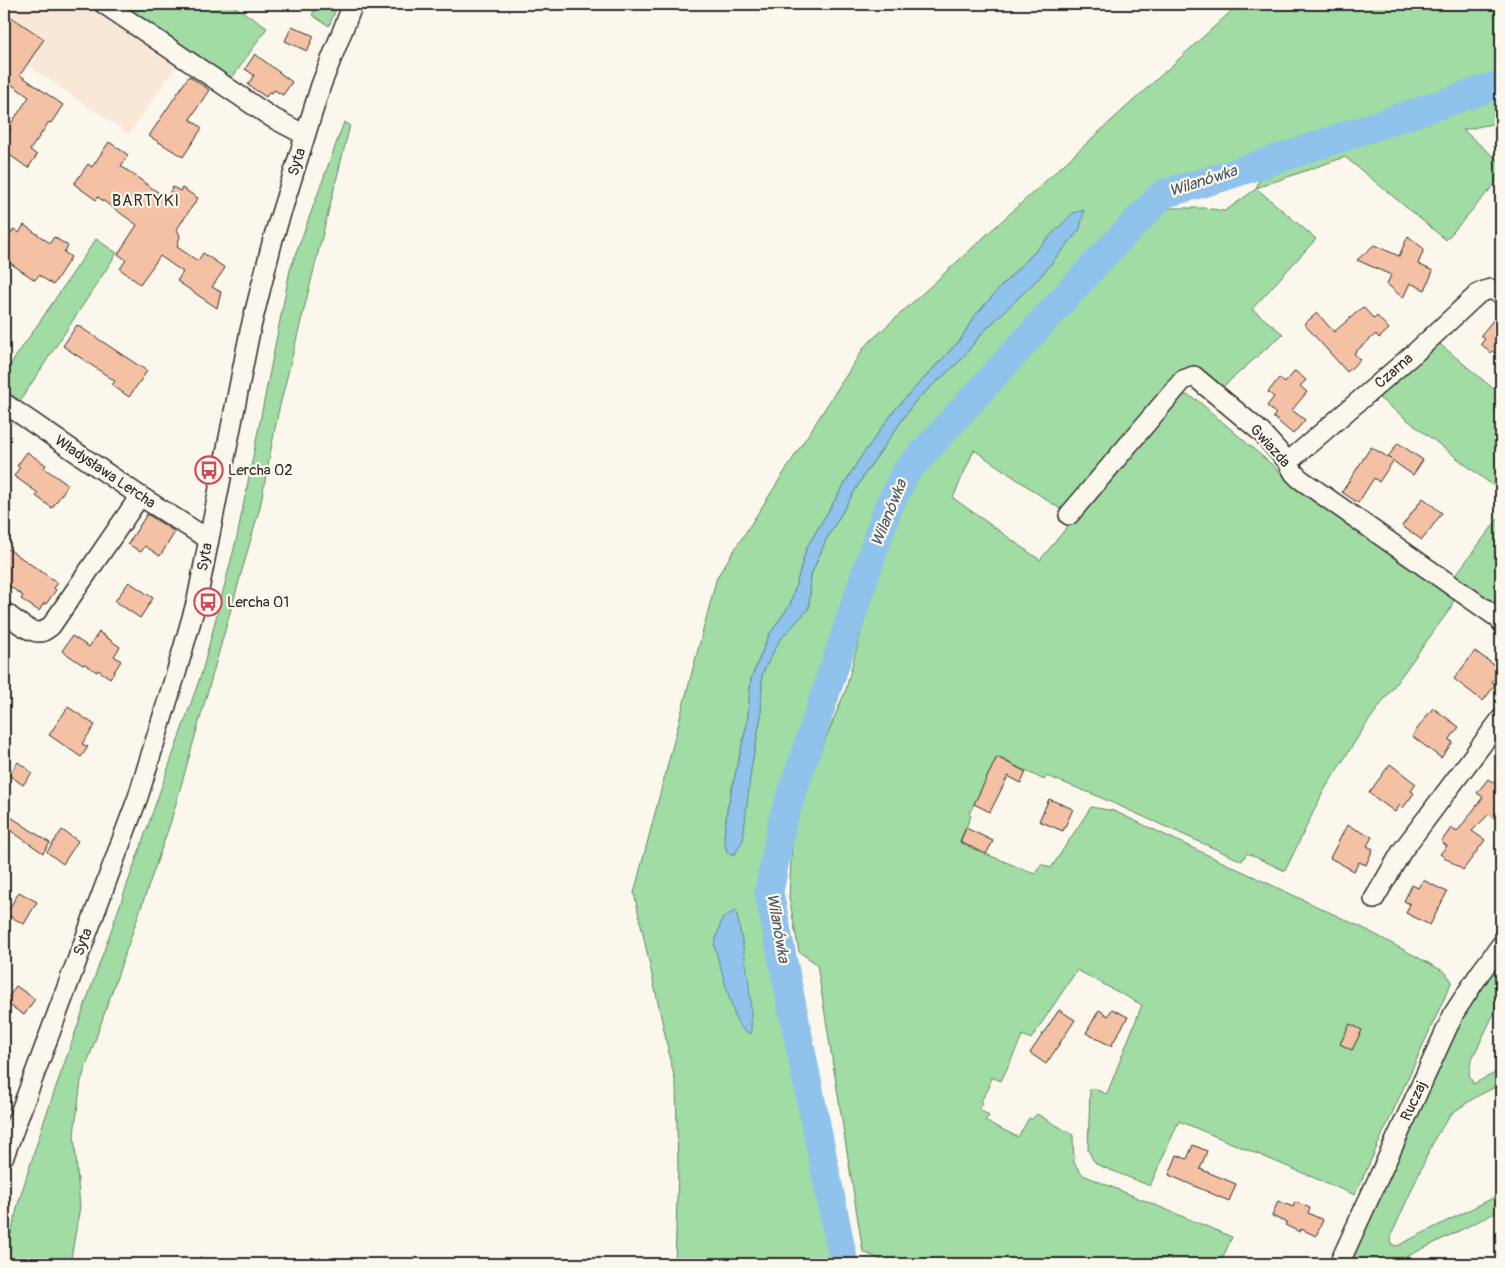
<svg xmlns="http://www.w3.org/2000/svg" width="1505" height="1268" viewBox="0 0 1505 1268" font-family="Pangolin,sans-serif">
  <style>
    .built { fill: #f9e7d7 }
    .green { fill: #a0dca3; stroke: #668467; fill-rule: evenodd }
    .water { fill: #8fc3ec; stroke: #67869f }
    .lines { fill: none; stroke-linecap: round; stroke-linejoin: round }
    .river { stroke: #8fc3ec; stroke-width: 29 }
    .building { fill: #f4c1a5; stroke: #2b2b2b }
    .minor-casing { stroke: #2b2b2b; stroke-width: 22 }
    .minor { stroke: #fbf7ec; stroke-width: 19 }
    .labels { text-anchor: middle; dominant-baseline: central; stroke-width: 4.5; stroke-linejoin: round; paint-order: stroke }
    .street-label { font-size: 15px; fill: #2b2b2b; stroke: #fbf7ec }
    .poi-label { font-size: 15px; fill: #2b2b2b; stroke: #fbf7ec; text-anchor: start }
    .water-label { font-size: 16px; font-style: italic; fill: #495965; stroke: #fbf7ec }
    .neighbourhood-label { font-size: 16px; letter-spacing: 1px; fill: #2b2b2b; stroke: #fbf7ec }
  </style>
  <rect width="100%" height="100%" fill="#fbf7ec"/>
  <filter id="ink" filterUnits="userSpaceOnUse"><feTurbulence type="fractalNoise" baseFrequency=".02" numOctaves="2"/><feDisplacementMap in="SourceGraphic" scale="10" xChannelSelector="R" yChannelSelector="G"/><feConvolveMatrix kernelMatrix="1 2 1 2 8 2 1 2 1" color-interpolation-filters="sRGB"/></filter>
  <g filter="url(#ink)">
    <path class="built" d="M4,4h87l88,58 -50,72 -125,-85z"/>
    <g class="green">
      <path d="M117,4h114l36,24 -37,53z"/>
      <path d="M318,4h20l-9,22 -17,-11z"/>
      <path d="M1239,4h262v71l-39,13 5,18 34,-10v26l-38,8 38,33v14l-55,63 -101,-83 -89,31 60,51 -64,70 31,25 -65,57 -26,-24 -129,144 -89,-61 -21,48 87,62 134,-163 13,-2 10,5 88,76 171,119 -6,14 -85,117 -42,66 -38,79 -38,-18 -5,8 -147,-66 -48,-19 -3,4 -46,-23 -29,57 2,2 -11,25 26,13 49,20 6,-10 10,4 40,-61 23,4 249,117 82,44 7,9 -97,214 -176,-74 -29,65 -52,-21 -5,-5 -5,-10 2,-61 3,-1 13,6 2,-3 34,-86 -65,-35 -46,69 -8,-4 -22,46 -10,-4 -2,11 -8,13 2,2 -4,6 10,7 -4,5 33,16 11,-19 3,1 5,-5 36,21 1,28 9,12 149,62 -12,27h-329l-28,-12 -46,-288 -18,-12 -10,-55 4,-72 20,-56 33,-80 25,-96 40,-112 40,-48 63,-62 69,-84 55,-52 10,-16 11,-11h46l20,3 31,-22 4,-12 19,-14 71,-24 -3,-13 -189,64 -42,38 -221,240 -120,350 -8,53 -1,32 69,361h-160l3,-96 -2,-83 -42,-192 83,-316 148,-231zM1073,213l7,16 -41,49 -56,54 -24,30 -43,38 -52,75 -38,65 -15,35 -2,33 -30,33 -17,33 -1,42 -26,138 -8,-1 -3,-15 3,-28 20,-86 4,-45 18,-44 21,-30 17,-58 53,-89 37,-51 64,-68 12,-21 33,-37z"/>
      <path d="M344,122l6,3 -72,288 -18,94 -89,314 -90,260 -7,53 6,73 -10,57h-66l14,-60 25,-80 159,-452 35,-135 53,-267z"/>
      <path d="M96,239l21,14 -97,148 -16,-11v-16z"/>
      <path d="M1435,340l66,55v97l-126,-97z"/>
      <path d="M1501,515v96l-47,-34z"/>
      <path d="M1501,956v43l-30,62 -2,13 4,10 28,-14v14l-25,13 -24,16 -16,23 -46,102 1,6 6,2 104,-52v16l-109,54h-45l111,-247z"/>
    </g>
    <g class="water">
      <path d="M1084,210l-4,19 -41,49 -56,54 -24,30 -43,38 -52,75 -38,65 -15,35 -2,33 -30,33 -17,33 -1,42 -10,53 -8,71 -8,14 -8,-1 -3,-15 3,-28 20,-86 4,-45 18,-44 21,-30 17,-58 53,-89 37,-51 64,-68 12,-21 33,-37 67,-68z"/>
      <path d="M736,910c8,41 17,82 15,124l-8,-4 -7,-10 -22,-75 8,-26z"/>
    </g>
    <g class="lines">
      <path class="river" d="M844,1264l-75,-372 13,-69 105,-313 18,-37 195,-214 63,-65 60,-17 278,-93"/>
    </g>
    <g class="building">
      <path d="M4,12l40,27 -24,36 43,30 -12,18 -2,-1 -19,28 7,5 -9,13 -24,-17v-10l7,-11 -3,-2 21,-31 -25,-18z"/>
      <path d="M292,26l22,10 -7,15 -22,-10z"/>
      <path d="M255,54l37,28 -9,13 -9,-5 -2,3 -3,-1 -3,5 -18,-12 6,-10 -9,-6z"/>
      <path d="M189,76l20,14 -19,29 12,9 -19,29 -34,-21z"/>
      <path d="M109,142l19,13 -7,11 45,32 7,-11 7,4 2,-3 16,10 -21,31 3,7 -3,11 21,14 5,-8 22,15 -13,19 9,5 -4,16 -40,-27 6,-9 -23,-16 -20,28 -20,-15 6,-9 -8,-6 19,-29 -39,-28 -2,3 -22,-16 14,-20 4,3z"/>
      <path d="M24,225l26,18 4,-6 14,9 -4,6 7,5 -18,28 -14,-10 -4,5 -31,-21v-15l10,-15 5,4z"/>
      <path d="M1408,236l16,13 -6,15 15,7 -8,19 -15,-7 -7,15 -16,-14 4,-9 -34,-15 17,-15 25,11z"/>
      <path d="M1363,307l11,12 3,-3 12,13 -10,9 -3,-4 -22,19 6,7 -13,12 -43,-48 13,-11 17,19z"/>
      <path d="M1494,319l7,6v33l-9,-7 -1,2 -10,-9 4,-5 -4,-4z"/>
      <path d="M77,325l70,46 -18,26 -17,-12 3,-4 -52,-35z"/>
      <path d="M1295,371l11,9 -6,6 7,6 -15,18 13,10 -12,14 -20,-17 3,-3 -9,-8 7,-9 -6,-5 11,-14 6,5z"/>
      <path d="M1398,443l25,17 -10,15 -20,-14 -14,21 -5,-4 -16,25 -16,-11 29,-45 20,12 -3,-2z"/>
      <path d="M27,452l19,13 -2,3 24,17 -16,23 -16,-12 2,-3 -24,-17 6,-9 -3,-1z"/>
      <path d="M1423,498l19,15 -20,27 -20,-14z"/>
      <path d="M147,514l28,18 -15,24 -15,-10 -4,6 -13,-8z"/>
      <path d="M4,546l54,37 -4,5 2,2 -10,14 -2,-1 -5,8 -18,-12 2,-3 -19,-14z"/>
      <path d="M129,582l24,16 -13,20 -25,-17z"/>
      <path d="M99,632l21,15 -6,9 7,5 -11,17 -12,-8 -1,2 -12,-8 -2,1 -21,-14 10,-15 17,11z"/>
      <path d="M1475,651l26,19 -9,12 3,3 -12,16 -29,-22z"/>
      <path d="M68,707l27,18 -13,19 6,3 -7,10 -32,-22z"/>
      <path d="M1433,708l26,19 -10,13 4,2 -12,16 -29,-22z"/>
      <path d="M997,757l29,15 -5,11 -13,-7 -18,36 -16,-8z"/>
      <path d="M18,762l14,11 -9,12 -14,-10z"/>
      <path d="M1390,764l26,20 -5,7 3,2 -11,15 -3,-3 -5,7 -26,-19z"/>
      <path d="M1501,773v50l-12,-9 -17,17 13,9 -22,30 -23,-16 7,-8 -6,-4 10,-14 6,4 26,-35 -6,-4 11,-14 6,4z"/>
      <path d="M1049,799l24,10 -10,22 -24,-10z"/>
      <path d="M8,815l42,28 -7,10 -39,-27v-5z"/>
      <path d="M1347,825l25,12 -5,9 6,3 -7,16 -7,-3 -5,9 -24,-13z"/>
      <path d="M966,828l27,13 -7,13 -26,-12z"/>
      <path d="M62,830l16,11 -15,23 -16,-12z"/>
      <path d="M1423,880l24,12 -17,33 -24,-12 4,-9 -6,-3 8,-16 6,3z"/>
      <path d="M19,892l18,10 -13,22 -18,-10z"/>
      <path d="M16,986l19,13 -11,16 -19,-13z"/>
      <path d="M1112,1009l16,8 -17,29 -25,-13 13,-23 9,6z"/>
      <path d="M1059,1010l16,10 -29,44 -16,-11z"/>
      <path d="M1350,1024l12,6 -10,20 -12,-6z"/>
      <path d="M1193,1145l14,6 -7,18 36,15 -7,17 -60,-26 8,-20 10,4z"/>
      <path d="M1278,1201l15,6 2,-5 15,6 -2,5 15,7 -7,16 -15,-7 -1,3 -15,-7 2,-2 -15,-7z"/>
    </g>
    <g class="lines">
      <g class="minor-casing">
        <g id="minor">
          <path d="M104,4l167,113 34,18"/>
          <path d="M4,403l136,93 68,43"/>
          <path d="M1288,462l130,-112 61,-57 11,-4 11,5"/>
          <path d="M1069,515l108,-128 6,-7 11,-4 67,56 27,30 6,11 6,6 198,139 3,4"/>
          <path d="M4,612c9,6 24,21 36,20 4,0 8,-4 11,-6l89,-130"/>
          <path d="M1374,899l28,-48 99,-132"/>
          <path d="M4,1156l134,-359 39,-127 20,-70 53,-269 23,-92 48,-154 32,-81"/>
          <path d="M1339,1264l115,-251 26,-40 21,-28"/>
        </g>
      </g>
      <use href="#minor" class="minor"/>
    </g>
  </g>
  <defs>
    <g id="bus-ring" transform="scale(1.4375)"><circle r="9.5" fill="#fbf7ec" stroke="#d1495b" stroke-width="1.5"/><path d="M-5-6H5V4H4V6H2V4H-2V6H-4V4H-5ZM-3.5-4V0h7V-4ZM-3.5 1.2v1.5H-2V1.2ZM2 1.2v1.5H3.5V1.2Z" fill="#d1495b"/></g>
  </defs>
  <g fill-rule="evenodd">
    <use href="#bus-ring" x="209" y="470"/>
    <use href="#bus-ring" x="208" y="602"/>
  </g>
  <g class="labels">
    <g class="street-label">
      <text transform="translate(297 162) rotate(-73)">Syta</text>
      <text transform="translate(1394 371) rotate(-41)">Czarna</text>
      <text transform="translate(1270 446) rotate(48)">Gwiazda</text>
      <text transform="translate(105 472) rotate(34)">Władysława Lercha</text>
      <text transform="translate(205 557) rotate(-79)">Syta</text>
      <text transform="translate(83 942) rotate(-69)">Syta</text>
      <text transform="translate(1414 1101) rotate(-65)">Ruczaj</text>
    </g>
    <g class="poi-label">
      <text x="228" y="470">Lercha 02</text>
      <text x="227" y="602">Lercha 01</text>
    </g>
    <g class="water-label">
      <text transform="translate(1203 181) rotate(-18)">Wilanówka</text>
      <text transform="translate(889 513) rotate(-68)">Wilanówka</text>
      <text transform="translate(778 928) rotate(80)">Wilanówka</text>
    </g>
    <g class="neighbourhood-label">
      <text x="146" y="201">BARTYKI</text>
    </g>
  </g>
  <rect width="1505" height="1268" fill="none" stroke="#fbf7ec" stroke-width="20"/>
  <rect x="10" y="10" width="1485" height="1248" fill="none" stroke="#2b2b2b" stroke-width="2" filter="url(#ink)"/>
</svg>
